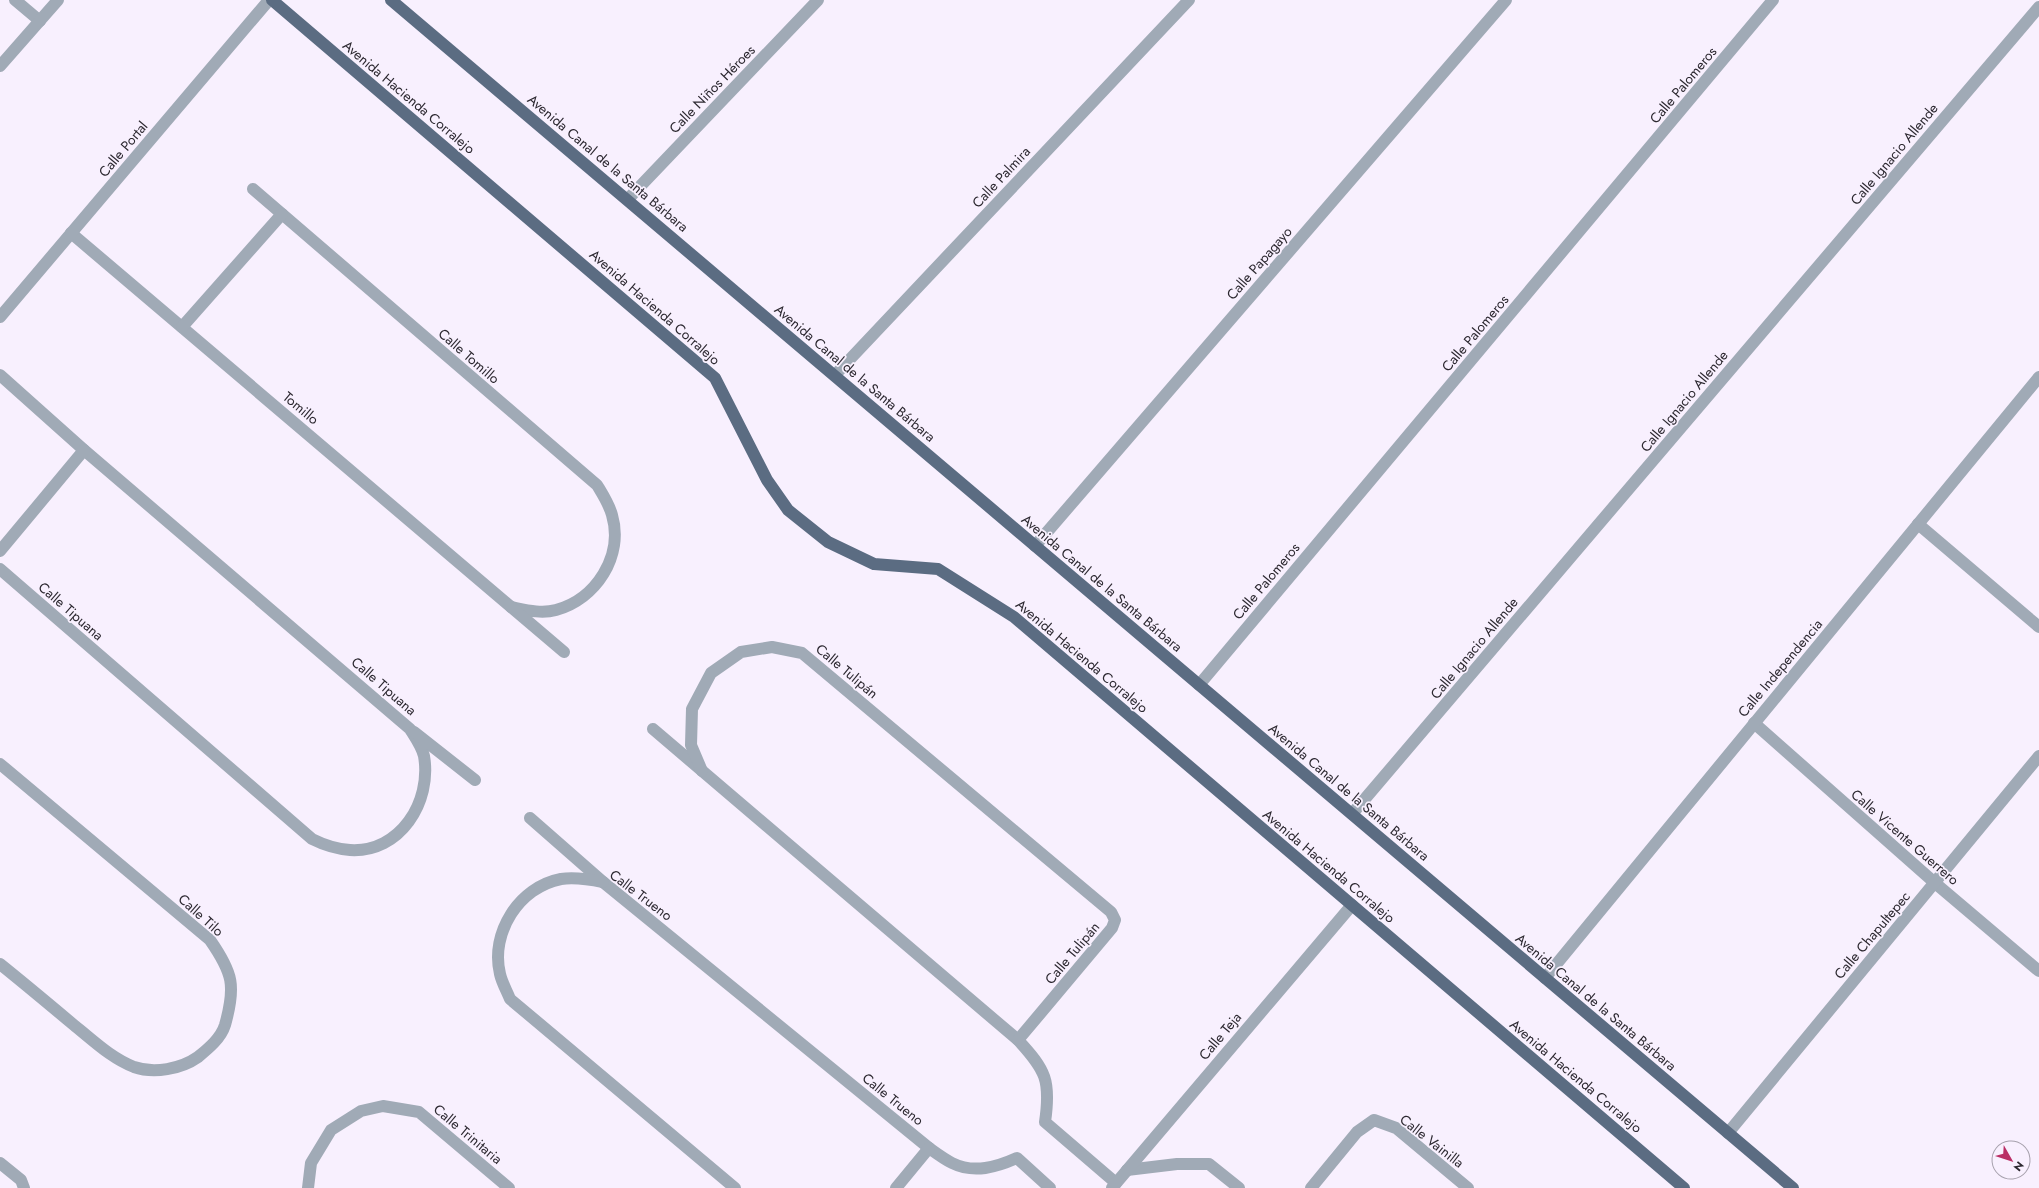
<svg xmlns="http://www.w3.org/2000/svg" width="2039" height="1188" viewBox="0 0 2039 1188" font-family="Jost,sans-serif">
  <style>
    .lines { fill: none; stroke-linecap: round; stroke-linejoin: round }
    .minor { stroke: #a0aab6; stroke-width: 12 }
    .major { stroke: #5b6c82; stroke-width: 12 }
    .labels { text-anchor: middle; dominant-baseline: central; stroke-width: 3.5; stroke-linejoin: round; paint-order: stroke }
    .street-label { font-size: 14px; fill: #2c2830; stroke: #f8f0fe }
  </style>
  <rect width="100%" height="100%" fill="#f8f0fe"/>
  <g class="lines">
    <g class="minor">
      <path d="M15,0l25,21"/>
      <path d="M0,66l58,-66"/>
      <path d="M253,189l344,296c6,10 12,19 15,30 12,41 -16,84 -56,95 -15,4 -30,0 -45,-3"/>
      <path d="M628,199l190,-199"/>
      <path d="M71,233l493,419"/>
      <path d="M0,317l269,-317"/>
      <path d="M182,327l100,-113"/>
      <path d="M0,375l84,75 326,279c5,8 12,18 14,27 8,46 -24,97 -74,94 -14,-1 -26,-5 -38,-11l-312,-270"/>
      <path d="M835,375l354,-375"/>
      <path d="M1918,524l121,103"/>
      <path d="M1035,546l471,-546"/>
      <path d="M0,551l84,-101"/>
      <path d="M1199,685l574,-685"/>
      <path d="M1754,723l181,160 104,88"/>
      <path d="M653,729l365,311c28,30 33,41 27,82l71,61"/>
      <path d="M414,732l61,48"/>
      <path d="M0,764l210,176c23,33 26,46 15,85 -4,13 -16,23 -27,32 -17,12 -44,17 -64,10 -23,-9 -40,-26 -59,-41 -25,-21 -50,-42 -75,-62"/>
      <path d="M702,771l-11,-26 1,-36 19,-36 30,-21 31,-5 30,6 309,259 4,8 -3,8 -94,112"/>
      <path d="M1352,814l687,-807"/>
      <path d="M530,818l73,64 326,266c7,5 15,11 23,15 22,11 45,4 65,-5l33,30"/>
      <path d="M603,882c-15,-3 -28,-5 -42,-3 -42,8 -71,54 -61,95 2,9 7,17 10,25l225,189"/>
      <path d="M1545,978l494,-601"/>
      <path d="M1728,1133l311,-377"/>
      <path d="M0,1163l21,17 3,8"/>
      <path d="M1127,1170l50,-6h32l30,24"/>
      <path d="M308,1188l3,-25 20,-33 30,-19 22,-5 36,6 90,76"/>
      <path d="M896,1188l33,-40"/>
      <path d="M1112,1188l240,-283"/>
      <path d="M1311,1188l46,-56 17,-12 22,8 72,60"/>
    </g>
    <g class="major">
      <path d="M272,0l443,378 52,102 21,30 40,32 46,22 64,5 76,48 670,571"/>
      <path d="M391,0l1402,1188"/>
    </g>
  </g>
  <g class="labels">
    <g class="street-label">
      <text transform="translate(1683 85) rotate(-50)">Calle Palomeros</text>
      <text transform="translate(712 89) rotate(-46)">Calle Niños Héroes</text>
      <text transform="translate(409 97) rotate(40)">Avenida Hacienda Corralejo</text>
      <text transform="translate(123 149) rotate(-50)">Calle Portal</text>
      <text transform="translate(1894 154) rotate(-50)">Calle Ignacio Allende</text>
      <text transform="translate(608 163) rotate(40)">Avenida Canal de la Santa Bárbara</text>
      <text transform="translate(1001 177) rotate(-47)">Calle Palmira</text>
      <text transform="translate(1259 263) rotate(-49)">Calle Papagayo</text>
      <text transform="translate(655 307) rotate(41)">Avenida Hacienda Corralejo</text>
      <text transform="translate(1475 333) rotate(-50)">Calle Palomeros</text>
      <text transform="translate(469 356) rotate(41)">Calle Tomillo</text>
      <text transform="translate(855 373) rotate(40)">Avenida Canal de la Santa Bárbara</text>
      <text transform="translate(1684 401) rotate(-50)">Calle Ignacio Allende</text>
      <text transform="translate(301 408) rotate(40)">Tomillo</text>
      <text transform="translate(1266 581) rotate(-50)">Calle Palomeros</text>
      <text transform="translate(1102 583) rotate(40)">Avenida Canal de la Santa Bárbara</text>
      <text transform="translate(71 611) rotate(41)">Calle Tipuana</text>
      <text transform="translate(1474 648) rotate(-50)">Calle Ignacio Allende</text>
      <text transform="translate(1082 656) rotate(40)">Avenida Hacienda Corralejo</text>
      <text transform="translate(1780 668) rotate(-50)">Calle Independencia</text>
      <text transform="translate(847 671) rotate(40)">Calle Tulipán</text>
      <text transform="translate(384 686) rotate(41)">Calle Tipuana</text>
      <text transform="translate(1349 792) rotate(40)">Avenida Canal de la Santa Bárbara</text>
      <text transform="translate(1905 837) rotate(41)">Calle Vicente Guerrero</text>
      <text transform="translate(1329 866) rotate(40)">Avenida Hacienda Corralejo</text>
      <text transform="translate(641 895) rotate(37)">Calle Trueno</text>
      <text transform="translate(201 915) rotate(42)">Calle Tilo</text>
      <text transform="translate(1872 935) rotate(-50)">Calle Chapultepec</text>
      <text transform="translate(1072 953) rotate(-50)">Calle Tulipán</text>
      <text transform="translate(1596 1002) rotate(40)">Avenida Canal de la Santa Bárbara</text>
      <text transform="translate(1220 1036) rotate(-50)">Calle Teja</text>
      <text transform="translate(1576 1076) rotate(40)">Avenida Hacienda Corralejo</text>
      <text transform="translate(893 1099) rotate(39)">Calle Trueno</text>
      <text transform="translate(468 1134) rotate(40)">Calle Trinitaria</text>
      <text transform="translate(1432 1141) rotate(38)">Calle Vainilla</text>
    </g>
  </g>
  <g transform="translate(2011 1160) rotate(129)"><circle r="19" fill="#f8f0fe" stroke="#a6a0ac"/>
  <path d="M0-3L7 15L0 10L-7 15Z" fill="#ba2e65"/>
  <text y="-6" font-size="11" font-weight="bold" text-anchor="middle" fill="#2c2830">N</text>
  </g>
</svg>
